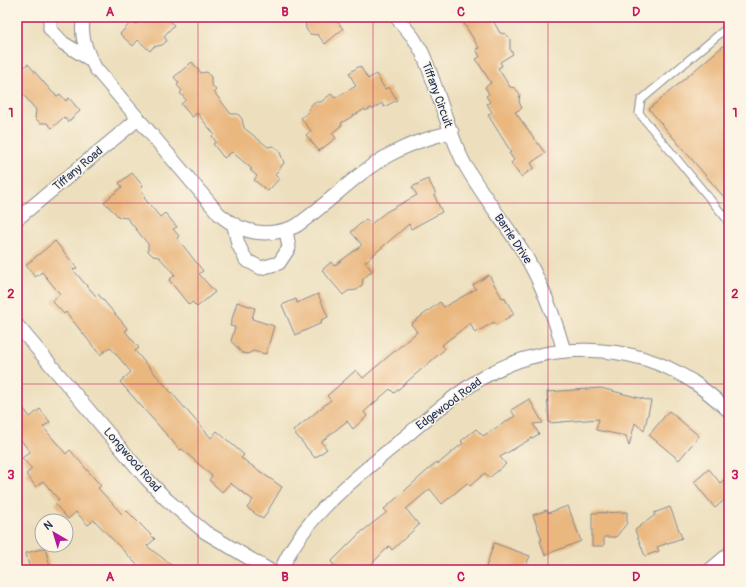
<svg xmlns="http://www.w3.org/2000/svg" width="746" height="587" viewBox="0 0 746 587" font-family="Pangolin,sans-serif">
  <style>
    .building { fill: #eab77f }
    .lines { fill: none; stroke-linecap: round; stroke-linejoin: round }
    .lane-casing { stroke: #84878e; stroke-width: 9 }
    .street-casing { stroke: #84878e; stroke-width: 15 }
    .lane { stroke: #fff; stroke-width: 7 }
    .street { stroke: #fff; stroke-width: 13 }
    .grid { fill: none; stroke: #c2185b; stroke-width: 1; stroke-opacity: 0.55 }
    .labels { text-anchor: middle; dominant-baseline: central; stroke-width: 3; stroke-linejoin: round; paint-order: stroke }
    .street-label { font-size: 12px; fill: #1b2f5e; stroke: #fcf5e5 }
    .neatline { fill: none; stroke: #c2185b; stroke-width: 1.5 }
    .grid-label { font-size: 13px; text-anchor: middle; font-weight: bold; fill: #c2185b }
  </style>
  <rect width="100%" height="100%" fill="#fcf5e5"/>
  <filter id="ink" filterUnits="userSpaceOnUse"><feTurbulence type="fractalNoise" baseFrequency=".025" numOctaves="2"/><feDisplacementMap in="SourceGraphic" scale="8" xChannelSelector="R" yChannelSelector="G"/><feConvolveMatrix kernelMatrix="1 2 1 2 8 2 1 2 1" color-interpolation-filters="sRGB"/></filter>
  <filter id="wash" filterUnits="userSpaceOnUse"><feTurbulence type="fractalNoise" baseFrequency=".012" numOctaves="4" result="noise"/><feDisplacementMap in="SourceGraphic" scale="16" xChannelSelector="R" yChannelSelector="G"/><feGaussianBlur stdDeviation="0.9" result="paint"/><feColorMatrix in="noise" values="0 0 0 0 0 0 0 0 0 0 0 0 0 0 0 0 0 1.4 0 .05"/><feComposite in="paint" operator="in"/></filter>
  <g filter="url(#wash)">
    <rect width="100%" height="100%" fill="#eddfbd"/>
    <g id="blocks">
      <g class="building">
        <path d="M142,17h23l9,8 -10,11 3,5 -5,4 -9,2 -3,4 -12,-11 -5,6 -13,-12 12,-13 4,3z"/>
        <path d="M305,17h29l9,12 -18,15 -7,-9 -8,-1 -4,-5z"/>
        <path d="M460,17h31l9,16 6,1 4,5v10l3,5 -13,8 2,4 -4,2 12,19 5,1 5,6 -1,8 3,6 -7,4 30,41 -14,10 3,5 -13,9 -10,-14 3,-3 -5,-7 2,-1 -23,-37 4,-3 -5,-8 3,-2 -4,-6 3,-2 -4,-7 6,-4 -15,-24 4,-2 -4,-8 3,-1z"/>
        <path d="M729,41v162l-80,-94z"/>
        <path d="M192,62l9,11 6,-1 4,5v7l5,6 -2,2 17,22h7l4,5 2,9 24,19 5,-1 6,4 5,13 -9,12 4,4 -11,12 -14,-11 3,-4 -7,-6 2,-1 -20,-17 -8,6 -11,-14 3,-2 -4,-6 2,-2 -17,-21 -5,4 -11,-13 5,-4 -6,-7 2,-2 -5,-6 2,-2 -5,-6z"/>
        <path d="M28,64l24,28 5,4 3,-2 6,7 3,-3 11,13 -12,11 -4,-5 -12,11 -5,-5h-7l-5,-5 1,-8 -19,-23v-14z"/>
        <path d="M360,66l8,13 8,-5 9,15 4,-2 8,13 -13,7 -2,-4 -9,6 -2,-1 -5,3 -1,-2 -24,14 1,2 -10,8 4,5 -17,13 -13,-16 5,-4 -10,-13 7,-5 1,-5 5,-6h7l10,-8 4,4 21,-12 -7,-13z"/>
        <path d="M132,173l11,13 -3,3 6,7 -2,2 16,19 5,-4 12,14 -4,2 6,7 -2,2 26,33 -4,3 16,18 -18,15 -5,-5 -3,3 -20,-25 6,-5 -16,-18 -6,-1 -5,-5v-7l-21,-26 -8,-1 -15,-15 18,-15 -3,-4z"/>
        <path d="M428,179l8,15 -2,1 8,17 -31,17 -2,-5 -44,38 7,9 -9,8 -1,6 -5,5 -9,1 -5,4 -21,-25 9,-8 3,4 28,-21 -11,-13 15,-13 5,5 15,-12 31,-17 -5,-8z"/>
        <path d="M55,241l22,27 -4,2 23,26 2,-2 30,35 -3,2 14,17 -4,3 76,87 6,-7 27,24 -3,3 41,29 -19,32 -16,-11 6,-8 -23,-17 -8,9 -13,-12 3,-4 -30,-27 -2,1 -60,-68 11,-10 -21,-25 -10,8 -34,-43 -2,2 -12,-13 8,-7 -18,-22 -7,5 -9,-12z"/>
        <path d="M489,275l13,23 2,-1 10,17 -18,11 -2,-3 -19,11 -5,-10 -28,22 3,4 -51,44 -4,-4 -26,23 3,4 -14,13 -6,-8 -26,21 6,7 -12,9 -22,-27 38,-31 -4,-4 29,-26 7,8 54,-46 -6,-8 29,-22 4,5 32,-18 -3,-4z"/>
        <path d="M318,294l10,23 -7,3 1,3 -27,12 -13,-30 14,-6 1,4z"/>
        <path d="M237,302l18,6 -3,11 22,7 -8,28 -13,-3 -5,3 -6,-1 -11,-12 4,-14 -5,-1z"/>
        <path d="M601,388l50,13 -7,30 -9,-8 -6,23 -3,-10 -30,-6 3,-11 -50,4 -2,-31z"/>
        <path d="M529,399l14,24 -10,1 6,10 -39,23 6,7 -17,14 -4,-5 -15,13 -3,-3 -25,21 -12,-15 -24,20 13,16 -27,25 -3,-4 -23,24h-27l-8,-8 28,-28 28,-22 -3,-3 53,-47 1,2 25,-21 -2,-2 15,-12 7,7 32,-20 -4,-6z"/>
        <path d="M17,400l13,17 10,-8 10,13 -7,5 23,27 4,-4 31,36 -3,2 24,26 4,-4 29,29 -8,7 31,24h-36l-48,-50 -6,5 -12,-13 -8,7 -13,-15 4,-4 -16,-19 -7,6 -10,-13 6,-5 -10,-11 8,-6 -13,-17z"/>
        <path d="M669,411l30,25 -20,24 -30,-25z"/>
        <path d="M709,469l11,14 9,-7v20l-14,12 -21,-26z"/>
        <path d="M568,506l13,35 -36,14 -5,-14 2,-1 -9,-25 14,-5 1,3z"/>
        <path d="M670,507l12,31 -25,9 2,4 -14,5 -10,-26 20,-15 -1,-2z"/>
        <path d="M627,512v11l-11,14h-12v9h-12v-33z"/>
        <path d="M494,543l36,13 -6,14h-39z"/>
        <path d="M45,548l6,22h-21l-4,-17z"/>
      </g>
    </g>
  </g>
  <g filter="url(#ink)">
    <use href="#blocks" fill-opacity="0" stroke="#84878e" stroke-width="1"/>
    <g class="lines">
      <g class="lane-casing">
        <path id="lane" d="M729,26l-88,74 -2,13 90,109"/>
      </g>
      <g class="street-casing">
        <g id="street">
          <path d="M50,17v12l13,14 28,17"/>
          <path d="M84,17c-5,18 3,37 12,52l123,145c23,20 49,24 77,12 32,-22 59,-52 93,-71 20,-11 41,-18 63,-23"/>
          <path d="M396,17l17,20 9,15c16,36 25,78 42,111 17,31 39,57 58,87 19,31 32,65 42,101"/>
          <path d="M17,219l121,-100"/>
          <path d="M234,226l4,18 8,16 15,8 18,-5 10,-15 -3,-18"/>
          <path d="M17,325l129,153 20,21 39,33 64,38"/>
          <path d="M281,570c21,-50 67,-86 108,-120 30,-24 60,-52 93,-72 63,-38 148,-37 210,3 13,9 25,19 37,30"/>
          <path d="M710,570l19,-16"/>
        </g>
      </g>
      <use href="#lane" class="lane"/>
      <use href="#street" class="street"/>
    </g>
  </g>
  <path class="grid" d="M198,17v553M373,17v553M548,17v553M17,203h712M17,384h712"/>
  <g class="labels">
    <g class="street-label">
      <text transform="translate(437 95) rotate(70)">Tiffany Circuit</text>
      <text transform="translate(78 169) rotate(-40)">Tiffany Road</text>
      <text transform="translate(513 239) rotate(56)">Barrie Drive</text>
      <text transform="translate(449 404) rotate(-37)">Edgewood Road</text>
      <text transform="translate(132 460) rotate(49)">Longwood Road</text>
    </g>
  </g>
  <rect width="746" height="587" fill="none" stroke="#fcf5e5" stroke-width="44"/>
  <g transform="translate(54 533) rotate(322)"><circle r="19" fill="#fcf5e5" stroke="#a2a6af"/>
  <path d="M0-3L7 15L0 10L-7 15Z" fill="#b5179e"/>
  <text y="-6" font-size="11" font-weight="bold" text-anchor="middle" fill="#1b2f5e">N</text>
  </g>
  <rect x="22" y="22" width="702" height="543" class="neatline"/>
  <g class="grid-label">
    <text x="110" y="16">A</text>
    <text x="285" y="16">B</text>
    <text x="461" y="16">C</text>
    <text x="636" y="16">D</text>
    <text x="11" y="117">1</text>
    <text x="735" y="117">1</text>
    <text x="11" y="298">2</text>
    <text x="735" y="298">2</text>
    <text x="11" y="479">3</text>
    <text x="735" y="479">3</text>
    <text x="110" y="581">A</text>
    <text x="285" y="581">B</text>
    <text x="461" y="581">C</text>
    <text x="636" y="581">D</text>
  </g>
</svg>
